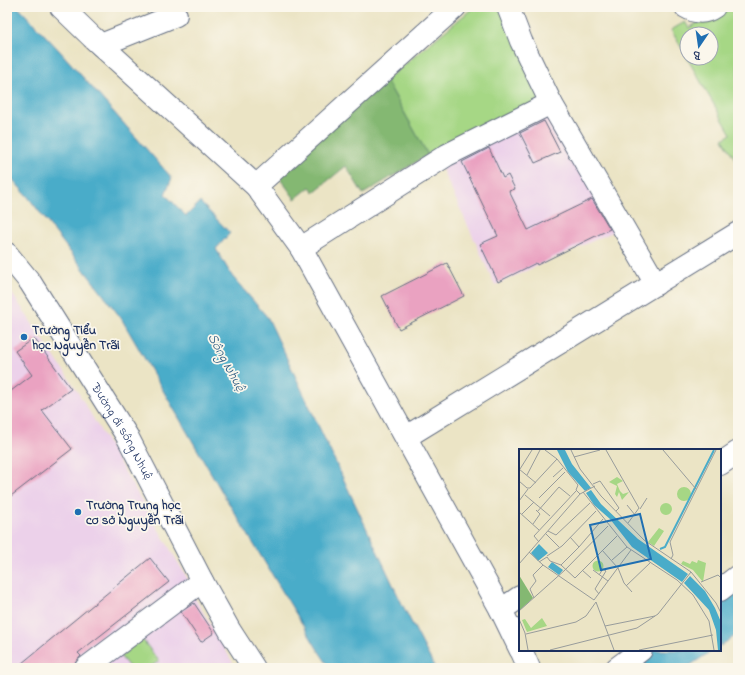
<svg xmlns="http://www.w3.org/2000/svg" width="745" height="675" viewBox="0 0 745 675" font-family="'Indie Flower',sans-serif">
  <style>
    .built { fill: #ecd1ea }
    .green { fill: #a6d785; stroke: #608372 }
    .forest { fill: #84b872; stroke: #507468 }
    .water { fill: #4aacc9; stroke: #326e94 }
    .building { fill: #eaa2c1 }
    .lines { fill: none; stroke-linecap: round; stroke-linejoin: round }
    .minor-casing { stroke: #646e82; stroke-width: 24 }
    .minor { stroke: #fff; stroke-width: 22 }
    .poi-dot { fill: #1f6fb2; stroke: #fbf7ec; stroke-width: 1.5 }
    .labels { text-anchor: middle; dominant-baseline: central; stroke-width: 3.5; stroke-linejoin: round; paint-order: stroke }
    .poi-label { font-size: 13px; font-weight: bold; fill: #1b2f5e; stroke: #fbf7ec; text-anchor: start }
    .street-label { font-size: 13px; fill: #1b2f5e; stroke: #fbf7ec }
    .water-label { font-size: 14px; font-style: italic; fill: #2b5b83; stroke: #fbf7ec }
    .inset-river { fill: none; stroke: #4aacc9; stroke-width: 2 }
    .inset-road { fill: none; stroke: #989c9c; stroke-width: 1 }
    .view { fill: #1f6fb2; fill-opacity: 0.15; stroke: #1f6fb2; stroke-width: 2 }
    .inset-edge { fill: none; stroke: #1b2f5e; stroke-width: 2 }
  </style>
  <rect width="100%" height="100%" fill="#fbf7ec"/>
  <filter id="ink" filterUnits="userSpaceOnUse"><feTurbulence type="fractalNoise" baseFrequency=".025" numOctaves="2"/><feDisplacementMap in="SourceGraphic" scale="8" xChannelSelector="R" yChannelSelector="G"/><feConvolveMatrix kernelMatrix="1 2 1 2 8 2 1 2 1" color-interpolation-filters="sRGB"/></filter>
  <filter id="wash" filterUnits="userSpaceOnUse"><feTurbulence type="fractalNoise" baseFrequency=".012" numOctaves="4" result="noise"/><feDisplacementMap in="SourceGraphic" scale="16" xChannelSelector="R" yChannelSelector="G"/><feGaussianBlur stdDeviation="0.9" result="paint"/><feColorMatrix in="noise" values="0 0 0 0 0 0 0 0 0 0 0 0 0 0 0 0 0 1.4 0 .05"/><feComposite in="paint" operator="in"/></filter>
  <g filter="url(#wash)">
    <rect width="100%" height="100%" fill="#ebe4c5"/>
    <g class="built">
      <path d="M550,109l67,121 -122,55 -54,-118z"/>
      <path d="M7,286l69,103 113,192 -114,87h-68z"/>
      <path d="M193,595l43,73h-135z"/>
    </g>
    <g class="green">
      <path d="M474,7h28l41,92 -115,56 -42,-75z"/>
      <path d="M723,7h15v149l-3,3 -12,-20 8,-5 -44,-76h24v-24h-24v23l-16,-27 14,-8 4,6z"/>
      <path d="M142,639l17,22 -10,7h-19l-10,-12z"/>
    </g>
    <path class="forest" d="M386,80l42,75 -65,39 -17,-28 -32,26 -4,-5 -15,12 -18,-25z"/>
    <g class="water">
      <path d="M7,7h11l40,42 114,129 -7,16 21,22 14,-14 30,31 -14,16 16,27 36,42 134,286 33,64h-105l-12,-18 -96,-158 -101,-174 -93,-121 -21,-24z"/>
      <path d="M738,587v34l-3,3 3,5v5l-18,12v-46z"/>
      <path d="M654,650h59l-27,18h-41l-5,-7z"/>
    </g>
    <g id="blocks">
      <g class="building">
        <path d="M544,121l16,31 -25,11 -15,-30z"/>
        <path d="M489,148l14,30 5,-3 7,14 -6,2 19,39 64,-31 18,30 -73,36 -1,-2 -38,19 -18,-38 18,-8 -36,-74z"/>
        <path d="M447,263l17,33 -65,33 -17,-33z"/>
        <path d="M34,338l37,51 -29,21 30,39 -65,50v-105l25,-19 -17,-24z"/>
        <path d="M150,558l19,24 -91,71 3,3 -6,7 -1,5h-58z"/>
        <path d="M194,603l20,30 -13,9 -20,-30z"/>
      </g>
    </g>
  </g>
  <g filter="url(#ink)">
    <use href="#blocks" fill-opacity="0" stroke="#646e82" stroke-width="1"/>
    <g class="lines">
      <g class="minor-casing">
        <g id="minor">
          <path d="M61,7l31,30 164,149 45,62 200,362 19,39"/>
          <path d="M508,7l13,34 30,62 105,181"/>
          <path d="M686,7c10,6 18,7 28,0"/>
          <path d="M101,45l75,-30"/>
          <path d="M256,186l199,-179"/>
          <path d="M301,248l146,-93 104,-52"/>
          <path id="s1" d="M7,254l23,28 97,154 75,145 28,50 24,37"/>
          <path d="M406,437l332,-204"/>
          <path d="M720,464l18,-12"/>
          <path d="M720,590l18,-14"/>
          <path d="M501,610l19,-13"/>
          <path d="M521,650l8,18"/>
          <path d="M86,668l116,-87"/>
          <path d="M617,668l24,-18"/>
        </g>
      </g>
      <use href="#minor" class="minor"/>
    </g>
  </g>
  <g class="poi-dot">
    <circle cx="24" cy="337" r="4"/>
    <circle cx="78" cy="512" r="4"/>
  </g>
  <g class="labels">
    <g class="poi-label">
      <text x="32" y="330">Trường Tiểu<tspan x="32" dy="15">học Nguyễn Trãi</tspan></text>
      <text x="86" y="505">Trường Trung học<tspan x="86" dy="15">cơ sở Nguyễn Trãi</tspan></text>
    </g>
    <g class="street-label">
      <text stroke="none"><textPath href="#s1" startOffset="212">Đường đi sông Nhuệ</textPath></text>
    </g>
    <g class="water-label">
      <text transform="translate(226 363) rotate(62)">Sông Nhuệ</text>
    </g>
  </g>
  <g transform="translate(519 449)">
    <rect width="202" height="202" fill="#ebe4c5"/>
    <path d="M98,28l6,4 -6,3 3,7 3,3 6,-2 -7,8 -3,-8 -2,5 -2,-3 2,-8 -8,-4zM158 45a7 7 0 1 1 14 0a7 7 0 1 1-14 0ZM141 60a6 6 0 1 1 12 0a6 6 0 1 1-12 0ZM140,79l5,3 -10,15 -6,-4zM179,111l8,3 -3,19 -10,-12 -12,-6 2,-3 7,3 2,-3 5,2zM73.5 117a5.5 5.5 0 1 1 11 0a5.5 5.5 0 1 1-11 0ZM23,169l5,8 -20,6 -5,-12 3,-1 6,9z" fill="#a6d785"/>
    <path d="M0,126l14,23 -14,13z" fill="#84b872"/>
    <path d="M38,1h8l7,14 19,24 -6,3 -17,-19zM72,41l10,14 37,35 50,35 -6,8 -50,-35 -22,-28 -16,-14 -8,-12zM20,95l9,9 -10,8 -7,-8zM33,113l11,8 -4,5 -11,-8zM171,127l15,15 10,17 6,14v28h-3l-2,-20 -7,-20 -25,-27z" fill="#4aacc9"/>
    <path class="inset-river" d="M141,100l5,-2 49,-97"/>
    <path class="inset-road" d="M26,1l12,9 21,26 -2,5 4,4M52,1l9,19 21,27 43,44 47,32 25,31 5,10M87,1l33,58 -11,15M144,1l33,39M55,8l26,-7M0,20l17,14M1,20l12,-19M8,26l13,-25M34,28l10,-9M0,32l8,7h3l27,-29M74,35l7,-3 19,27 -3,3M64,43l44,55 50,33 16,15 16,26 5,29M6,46l25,21M20,49l26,-26M0,52l9,-12M108,56l8,10M121,60l7,-11M0,63l20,18M18,63l22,-25 11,9M3,65l12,-12M14,75l7,-10 -4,-4M29,82l8,4 34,-32M27,85l13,13M51,88l9,10 24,-28M20,93l-5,-6 42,-45M83,101l15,17M10,103l14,13 51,35 37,-50M28,107l15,-10 34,-35M152,110l2,-4 -3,-13 46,-92M93,111l15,-13M20,113l8,-5 3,4 11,4 14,13 42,-42M0,115l61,-70 15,-8M42,116l18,-18M99,119l6,15 8,9M63,121l9,8M74,121l15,11M80,126l4,-6 3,2 -11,18 4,5M182,133l17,-7 3,3M107,137l25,-24M15,149l-4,-9 6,-8 -3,-6 10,-10M77,153l18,48M0,162l46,-41 43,-44M0,170l6,14 3,17M86,177l50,-10M7,185l50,-12 10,-6 10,-14M31,201l87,-22 21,-14 33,-42M120,201l74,-15"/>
    <path class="view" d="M121,65l11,45 -50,11 -11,-45z"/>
    <rect width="202" height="202" class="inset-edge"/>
  </g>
  <rect width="745" height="675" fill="none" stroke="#fbf7ec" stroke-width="24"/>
  <g transform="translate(699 46) rotate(193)"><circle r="19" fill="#fbf7ec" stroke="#a1a7b3"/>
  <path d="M0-3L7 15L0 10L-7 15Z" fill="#1f6fb2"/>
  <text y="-6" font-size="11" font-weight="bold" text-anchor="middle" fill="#1b2f5e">B</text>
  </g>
</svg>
